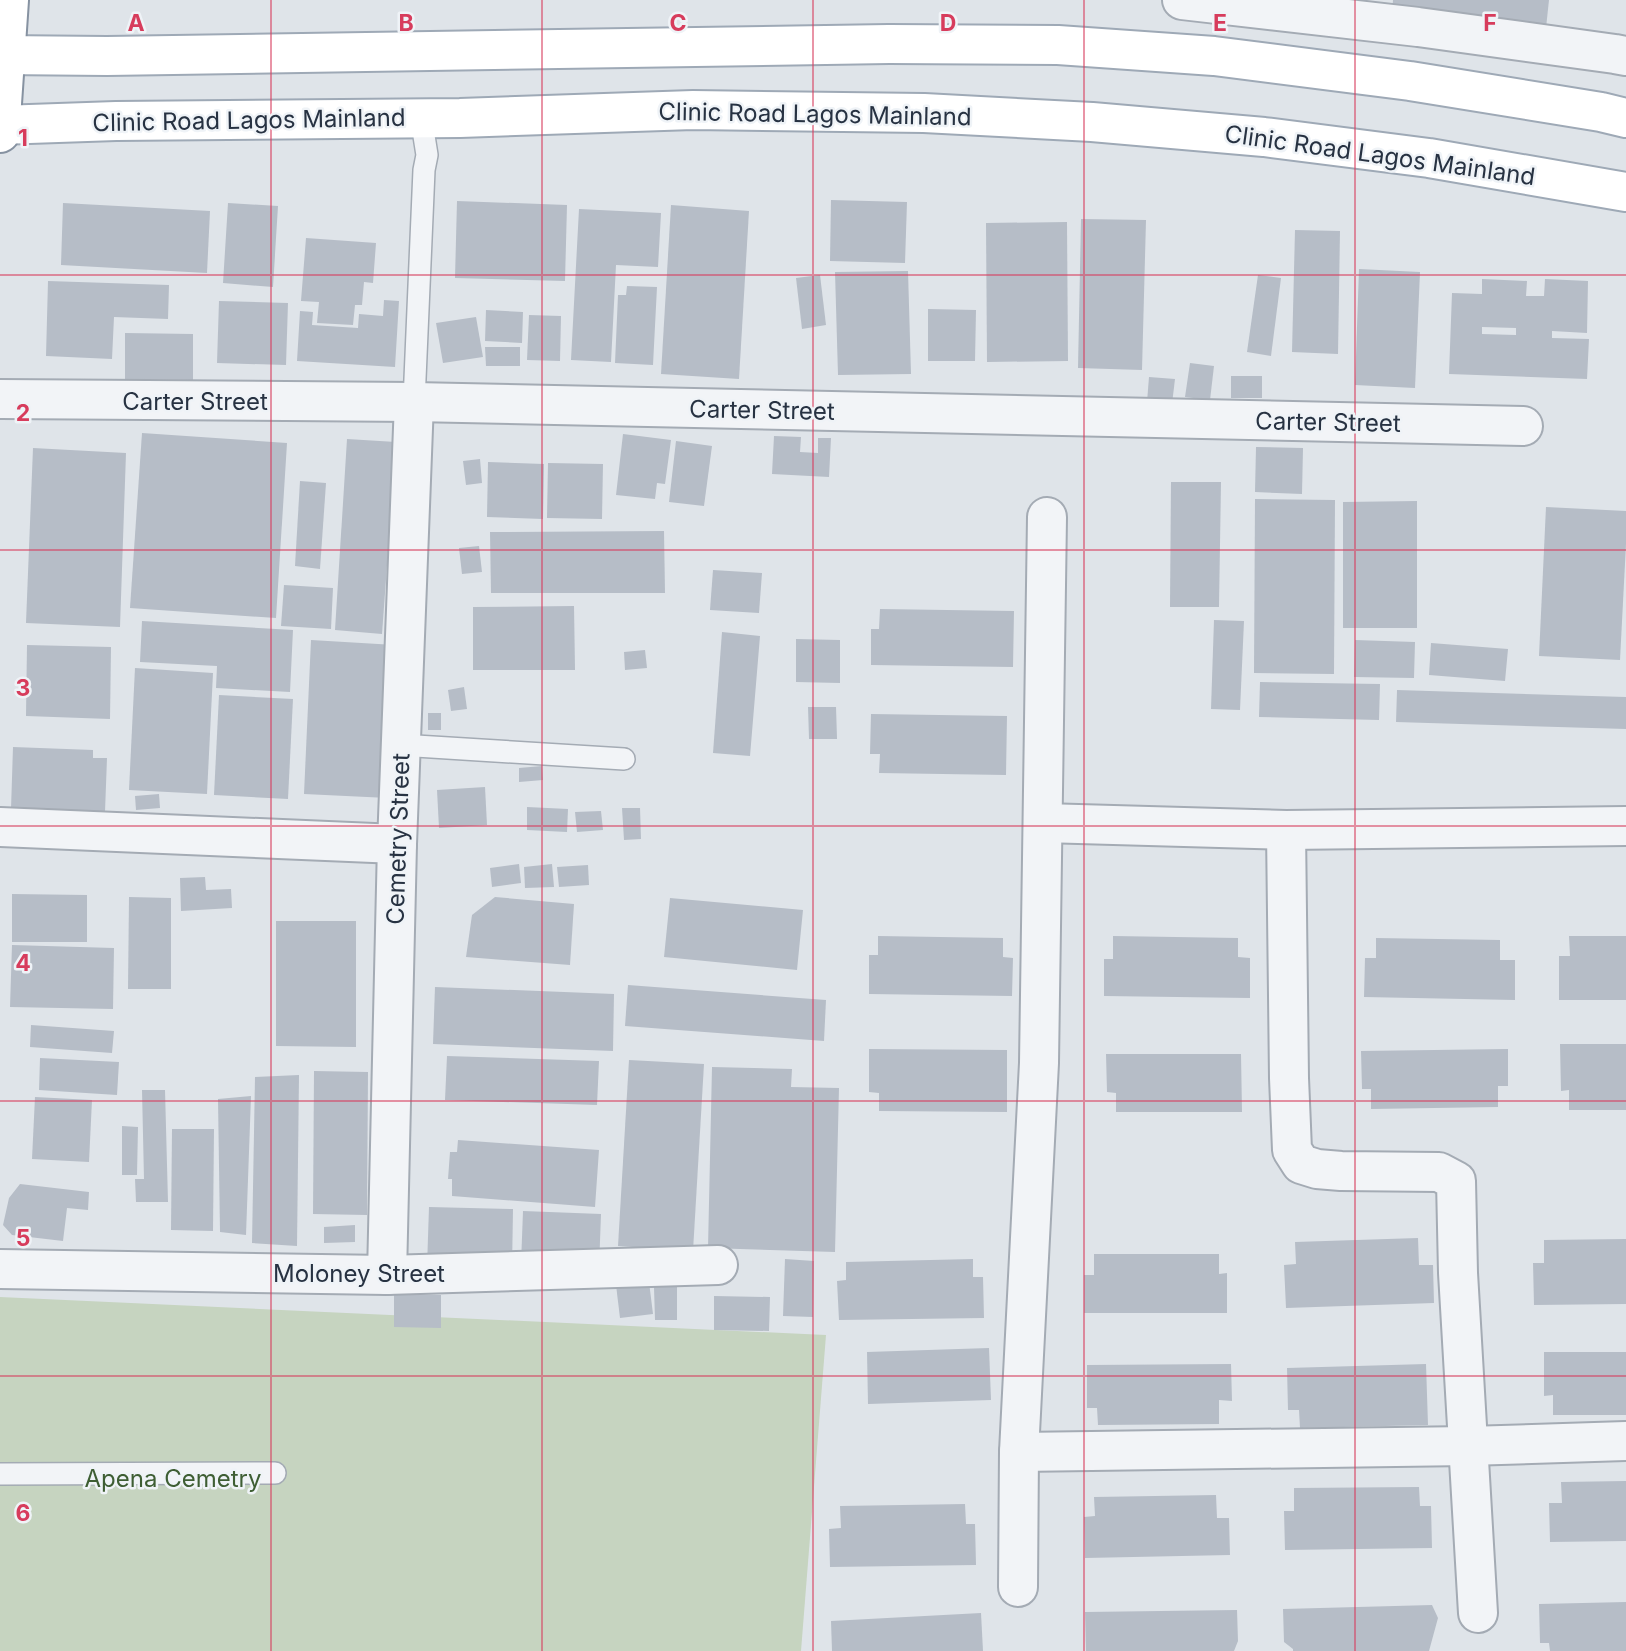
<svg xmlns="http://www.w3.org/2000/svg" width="1626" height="1651" viewBox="0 0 1626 1651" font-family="Inter,sans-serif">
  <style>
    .green { fill: #c6d4c0 }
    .building { fill: #b6bdc7; fill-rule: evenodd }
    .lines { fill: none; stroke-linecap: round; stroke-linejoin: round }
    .service-casing { stroke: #a4abb4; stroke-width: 24 }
    .minor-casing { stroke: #a4abb4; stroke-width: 42 }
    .primary-casing { stroke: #9ea9b6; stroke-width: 42 }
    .trunk-casing { stroke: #8692a1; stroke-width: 42 }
    .service { stroke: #f2f4f7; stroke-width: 21 }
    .minor { stroke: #f2f4f7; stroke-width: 38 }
    .primary { stroke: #fff; stroke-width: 38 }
    .trunk { stroke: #fff; stroke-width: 38 }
    .grid { fill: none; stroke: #d73c5c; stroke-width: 2; stroke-opacity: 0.55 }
    .labels { text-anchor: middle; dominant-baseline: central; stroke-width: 5; stroke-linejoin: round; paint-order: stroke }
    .street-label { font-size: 24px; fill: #273242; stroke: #eff3f7 }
    .park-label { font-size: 24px; fill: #3e5e33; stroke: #eff3f7 }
    .grid-label { font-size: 23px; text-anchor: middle; font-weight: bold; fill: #d73c5c; stroke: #eff3f7; stroke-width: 5; stroke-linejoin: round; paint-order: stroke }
  </style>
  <rect width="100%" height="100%" fill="#dfe4e9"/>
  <path class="green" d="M0,1297l826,38 -25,316h-801z"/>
  <g class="building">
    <path d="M1393,0h156l-3,28 -154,-16z"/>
    <path d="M831,200l76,2 -2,61 -75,-2z"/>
    <path d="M457,201l110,4 -2,76 -110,-3z"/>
    <path d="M63,203l147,8 -3,62 -146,-8z"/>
    <path d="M228,203l50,3 -5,81 -50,-4z"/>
    <path d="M671,205l78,6 -10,168 -78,-5z"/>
    <path d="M579,209l82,4 -3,54 -42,-2 -5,97 -40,-2z"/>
    <path d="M1081,219l65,1 -4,150 -64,-2z"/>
    <path d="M1067,222l1,139 -81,1 -1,-139z"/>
    <path d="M1295,230l45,1 -2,123 -46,-2z"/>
    <path d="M306,238l70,5 -3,40 -9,-1 -2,23h-7l-2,20 -36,-2 2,-21 -18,-1z"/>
    <path d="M1359,269l61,3 -5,116 -60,-3z"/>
    <path d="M908,271l3,103 -73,1 -3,-103z"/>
    <path d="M820,275l6,50 -24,4 -6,-51z"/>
    <path d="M1258,275l23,3 -10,78 -24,-4z"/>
    <path d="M1482,279l45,2 -1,15h18l1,-17 43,2 -1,52 -35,-2v7l37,1 -2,40 -138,-5 3,-81 30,1zM1482,327l34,1v7l-34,-1z"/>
    <path d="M48,281l121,4 -1,34 -54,-2 -2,42 -66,-3z"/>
    <path d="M627,286l30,1 -4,78 -38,-2 3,-68h8z"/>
    <path d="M384,300l15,1 -4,66 -98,-6 3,-50 13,1 -1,13 46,3 1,-14 24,2z"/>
    <path d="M219,301l69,2 -2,62 -69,-2z"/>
    <path d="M928,309l48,1 -1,51h-47z"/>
    <path d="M486,310l37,2 -1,31 -37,-2z"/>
    <path d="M529,315l32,1 -1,45 -33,-1z"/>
    <path d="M476,317l7,40 -40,6 -7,-40z"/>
    <path d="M125,333l68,1v46l-68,-1z"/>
    <path d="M485,347h35v19h-34z"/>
    <path d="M1190,363l24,3 -4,34 -25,-3z"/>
    <rect x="1231" y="376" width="31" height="22"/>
    <path d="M1149,377l26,2 -3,25 -25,-2z"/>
    <path d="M142,433l145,10 -11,175 -146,-10z"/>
    <path d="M623,434l48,6 -6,44 -8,-1 -2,16 -39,-4z"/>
    <path d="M774,436l27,1 -1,15 18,1v-15h13l-2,39 -57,-3z"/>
    <path d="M347,439l49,3 -14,192 -47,-4z"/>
    <path d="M676,441l36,5 -8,60 -35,-4z"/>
    <path d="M1256,447l47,1 -1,46 -47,-2z"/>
    <path d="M33,448l93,5 -6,174 -94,-4z"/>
    <path d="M480,459l2,24 -16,2 -3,-24z"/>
    <path d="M488,462l56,2 -1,55 -56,-2z"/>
    <path d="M548,463l55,1 -1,55 -55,-1z"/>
    <path d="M300,481l26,2 -6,86 -25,-3z"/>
    <path d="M1171,482h50l-2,125h-49z"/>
    <path d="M1255,499l80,1 -1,174 -80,-1z"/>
    <path d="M1417,501v127h-74v-126z"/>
    <path d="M1546,507l80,4v33l-6,116 -81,-4z"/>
    <path d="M664,531l1,62h-174l-1,-61z"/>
    <path d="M479,546l3,26 -20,2 -3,-26z"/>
    <path d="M713,570l49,3 -3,40 -49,-3z"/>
    <path d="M284,585l49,3 -2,41 -50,-3z"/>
    <path d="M574,606l1,64h-102v-63z"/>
    <path d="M880,609l134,2 -1,56 -142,-2v-36h8z"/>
    <path d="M1214,620l30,1 -4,89 -29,-1z"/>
    <path d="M142,621l151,9 -3,62 -74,-4 1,-22 -77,-4z"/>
    <path d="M722,632l38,4 -10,120 -37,-3z"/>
    <path d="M796,639l44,1v43l-44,-1z"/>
    <path d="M311,640l84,5 -7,153 -84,-4z"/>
    <path d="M1355,640l60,2 -1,36 -60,-1z"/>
    <path d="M1431,643l77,6 -3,32 -76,-6z"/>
    <path d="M27,645l84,2 -1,72 -84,-3z"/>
    <path d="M645,650l2,18 -22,2 -1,-18z"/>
    <path d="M135,668l78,5 -6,121 -78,-4z"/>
    <path d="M1260,682l120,2 -1,36 -120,-3z"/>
    <path d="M464,687l3,22 -16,2 -3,-21z"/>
    <path d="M1397,690l229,7v32l-230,-7z"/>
    <path d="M219,695l74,4 -5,100 -74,-4z"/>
    <path d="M808,707h28l1,32h-28z"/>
    <rect x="428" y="713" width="13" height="17"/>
    <path d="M871,714l136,2 -1,59 -127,-2 1,-19h-10z"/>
    <path d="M13,747l80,3v8h14l-2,54 -94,-3z"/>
    <path d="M542,766l1,14 -24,2v-14z"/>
    <path d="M485,787l2,38 -48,3 -2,-38z"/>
    <path d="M159,794l1,14 -24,2 -1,-14z"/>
    <path d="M527,807l41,2 -1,23 -40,-2z"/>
    <path d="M622,808h18l1,31 -17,1z"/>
    <path d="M601,811l2,19 -26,2 -2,-20z"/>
    <path d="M519,864l2,19 -29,4 -2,-19z"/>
    <path d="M552,864l2,23 -29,1 -1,-21z"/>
    <path d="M588,865l1,20 -30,2 -2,-20z"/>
    <path d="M205,877l1,13 25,-1 1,19 -51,3 -1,-33z"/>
    <path d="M12,894l75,1v47h-75z"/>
    <path d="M129,897l42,1v91h-43z"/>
    <path d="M495,897l79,7 -4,61 -104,-8 6,-42z"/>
    <path d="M670,898l133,12 -6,60 -133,-13z"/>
    <path d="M276,921h80v126l-80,-1z"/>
    <path d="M878,936l125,2v19l10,1 -1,38 -143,-2v-39h9z"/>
    <path d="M1113,936l125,2v19l12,1v40l-146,-2v-37h9z"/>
    <path d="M1569,936h57v64h-67v-44h11z"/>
    <path d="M1376,938l124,2v20h15v40l-151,-3 1,-39h11z"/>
    <path d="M12,945l102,3 -1,61 -103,-2z"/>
    <path d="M628,985l198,15 -2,41 -199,-15z"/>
    <path d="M435,987l179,7 -1,57 -180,-7z"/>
    <path d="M31,1025l83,6 -2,22 -82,-6z"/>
    <path d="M1560,1044h66v66h-57v-20l-8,1z"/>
    <path d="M869,1049l138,1v62l-128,-1v-18l-10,-1z"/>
    <path d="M1508,1049v37h-10v21l-127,2v-20h-9l-1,-38z"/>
    <path d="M1106,1054h135l1,58h-126v-19l-9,-1z"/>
    <path d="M447,1056l152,5 -2,44 -152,-5z"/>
    <path d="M40,1058l79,4 -2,33 -78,-5z"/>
    <path d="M629,1060l75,4 -11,187 -75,-5z"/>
    <path d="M712,1067l80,2 -1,18 48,1 -4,164 -127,-4z"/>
    <path d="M314,1071l54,1 -1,143 -54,-1z"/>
    <path d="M299,1075l-2,171 -45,-3 3,-166z"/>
    <path d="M142,1090h23l3,112h-32l-1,-23h9z"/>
    <path d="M251,1096l-5,139 -26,-3 -2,-133z"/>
    <path d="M35,1097l57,3 -3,62 -57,-3z"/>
    <path d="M122,1126l16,1 -1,48h-15z"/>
    <path d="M172,1129h42l-1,102 -42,-1z"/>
    <path d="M458,1140l141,10 -4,57 -143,-11v-17h-4l2,-27h7z"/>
    <path d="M20,1184l69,8 -1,18 -21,-2 -4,33 -51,-6 -9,-10 6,-27z"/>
    <path d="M429,1207l84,2 -1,60 -85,-2z"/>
    <path d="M523,1211l78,3 -2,54 -78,-4z"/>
    <path d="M355,1225v17l-31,1v-16z"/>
    <path d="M1418,1238l1,27h14l1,38 -148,5 -2,-43 12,-1 -1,-22z"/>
    <path d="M1626,1239v65l-92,1 -1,-42h11v-23z"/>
    <path d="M1094,1254h125v20l8,-1v40h-143v-38h10z"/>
    <path d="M785,1259l29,2 -1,56 -30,-1z"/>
    <path d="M973,1259v18h10l1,41 -145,2 -2,-39 9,-1v-18z"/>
    <path d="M649,1282l4,32 -33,4 -4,-33z"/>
    <path d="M654,1287h23v33h-22z"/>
    <path d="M394,1294l47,1v33l-47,-1z"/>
    <path d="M714,1296l56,1 -1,34 -55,-1z"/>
    <path d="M989,1348l2,52 -123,4 -1,-52z"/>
    <path d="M1544,1352h82v63h-73v-20l-9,1z"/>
    <path d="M1231,1364l1,37 -13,-1v24l-121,1 -1,-17h-10v-43z"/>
    <path d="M1426,1364l2,61 -128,3 -1,-18h-11l-1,-42z"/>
    <path d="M1626,1481v60l-76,1 -1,-39h13l-1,-21z"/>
    <path d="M1419,1487l1,19h11l1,42 -147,2 -1,-39h10v-23z"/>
    <path d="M1216,1495l1,23h12l1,37 -145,3 -1,-41 11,-1 -1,-19z"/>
    <path d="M965,1504l1,20h9l1,41 -146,2 -1,-38 12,-1 -1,-22z"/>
    <path d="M1626,1602v49h-76l-1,-8h-9l-1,-39z"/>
    <path d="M1432,1605l6,13 -9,33h-136v-2l-9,-7 -1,-33z"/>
    <path d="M1237,1610l1,31 -4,10h-148l-1,-39z"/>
    <path d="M981,1613l2,38h-151l-1,-30z"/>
  </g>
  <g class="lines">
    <g class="service-casing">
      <g id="service">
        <path d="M414,402l10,-232 3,-15 -6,-38"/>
        <path d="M400,745l224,14"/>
        <path d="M0,1474l275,-1"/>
      </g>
    </g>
    <g class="minor-casing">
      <g id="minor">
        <path d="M1182,0l236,27 197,27 11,2"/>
        <path d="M0,399l414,3 1109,24"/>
        <path d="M1043,823l243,7 340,-4"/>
        <path d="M0,827l397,17"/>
        <path d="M1286,830l3,248 3,72 9,14 16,5 24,2 98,1 17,9 2,92 20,340"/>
        <path d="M0,1269l387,6 331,-10"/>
        <path d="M387,1275l10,-431 17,-442"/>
        <path d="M1019,1452l449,-6 158,-5"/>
        <path d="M1018,1587l1,-135 20,-389 8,-546"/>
      </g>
    </g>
    <g class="primary-casing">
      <g id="primary">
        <path d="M0,55l107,1 782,-12 169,1 156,11 196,25 191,31 25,6"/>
        <path d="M0,125l116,-4 344,-3 233,-8 231,3 168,9 172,15 165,21 197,34"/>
      </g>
    </g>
    <g class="trunk-casing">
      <path id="trunk" d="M0,133l9,-133"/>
    </g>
    <use href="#service" class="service"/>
    <use href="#minor" class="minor"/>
    <use href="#primary" class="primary"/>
    <use href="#trunk" class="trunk"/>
  </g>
  <path class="grid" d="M271,0v1651M542,0v1651M813,0v1651M1084,0v1651M1355,0v1651M0,275h1626M0,550h1626M0,826h1626M0,1101h1626M0,1376h1626"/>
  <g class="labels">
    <g class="street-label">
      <text transform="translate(815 114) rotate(1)">Clinic Road Lagos Mainland</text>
      <text transform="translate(249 120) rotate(-1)">Clinic Road Lagos Mainland</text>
      <text transform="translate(1380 155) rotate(8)">Clinic Road Lagos Mainland</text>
      <text x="195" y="401">Carter Street</text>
      <text transform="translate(762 410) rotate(1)">Carter Street</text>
      <text transform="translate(1328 422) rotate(1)">Carter Street</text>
      <text transform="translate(398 839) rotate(-88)">Cemetry Street</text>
      <text x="359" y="1273">Moloney Street</text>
    </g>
    <g class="park-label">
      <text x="173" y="1478">Apena Cemetry</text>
    </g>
  </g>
  <g class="grid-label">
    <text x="136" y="31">A</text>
    <text x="406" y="31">B</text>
    <text x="678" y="31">C</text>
    <text x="948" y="31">D</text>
    <text x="1220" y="31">E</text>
    <text x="1490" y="31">F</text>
    <text x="23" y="146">1</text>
    <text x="23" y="421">2</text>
    <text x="23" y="696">3</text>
    <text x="23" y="971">4</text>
    <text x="23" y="1246">5</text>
    <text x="23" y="1521">6</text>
  </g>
</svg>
